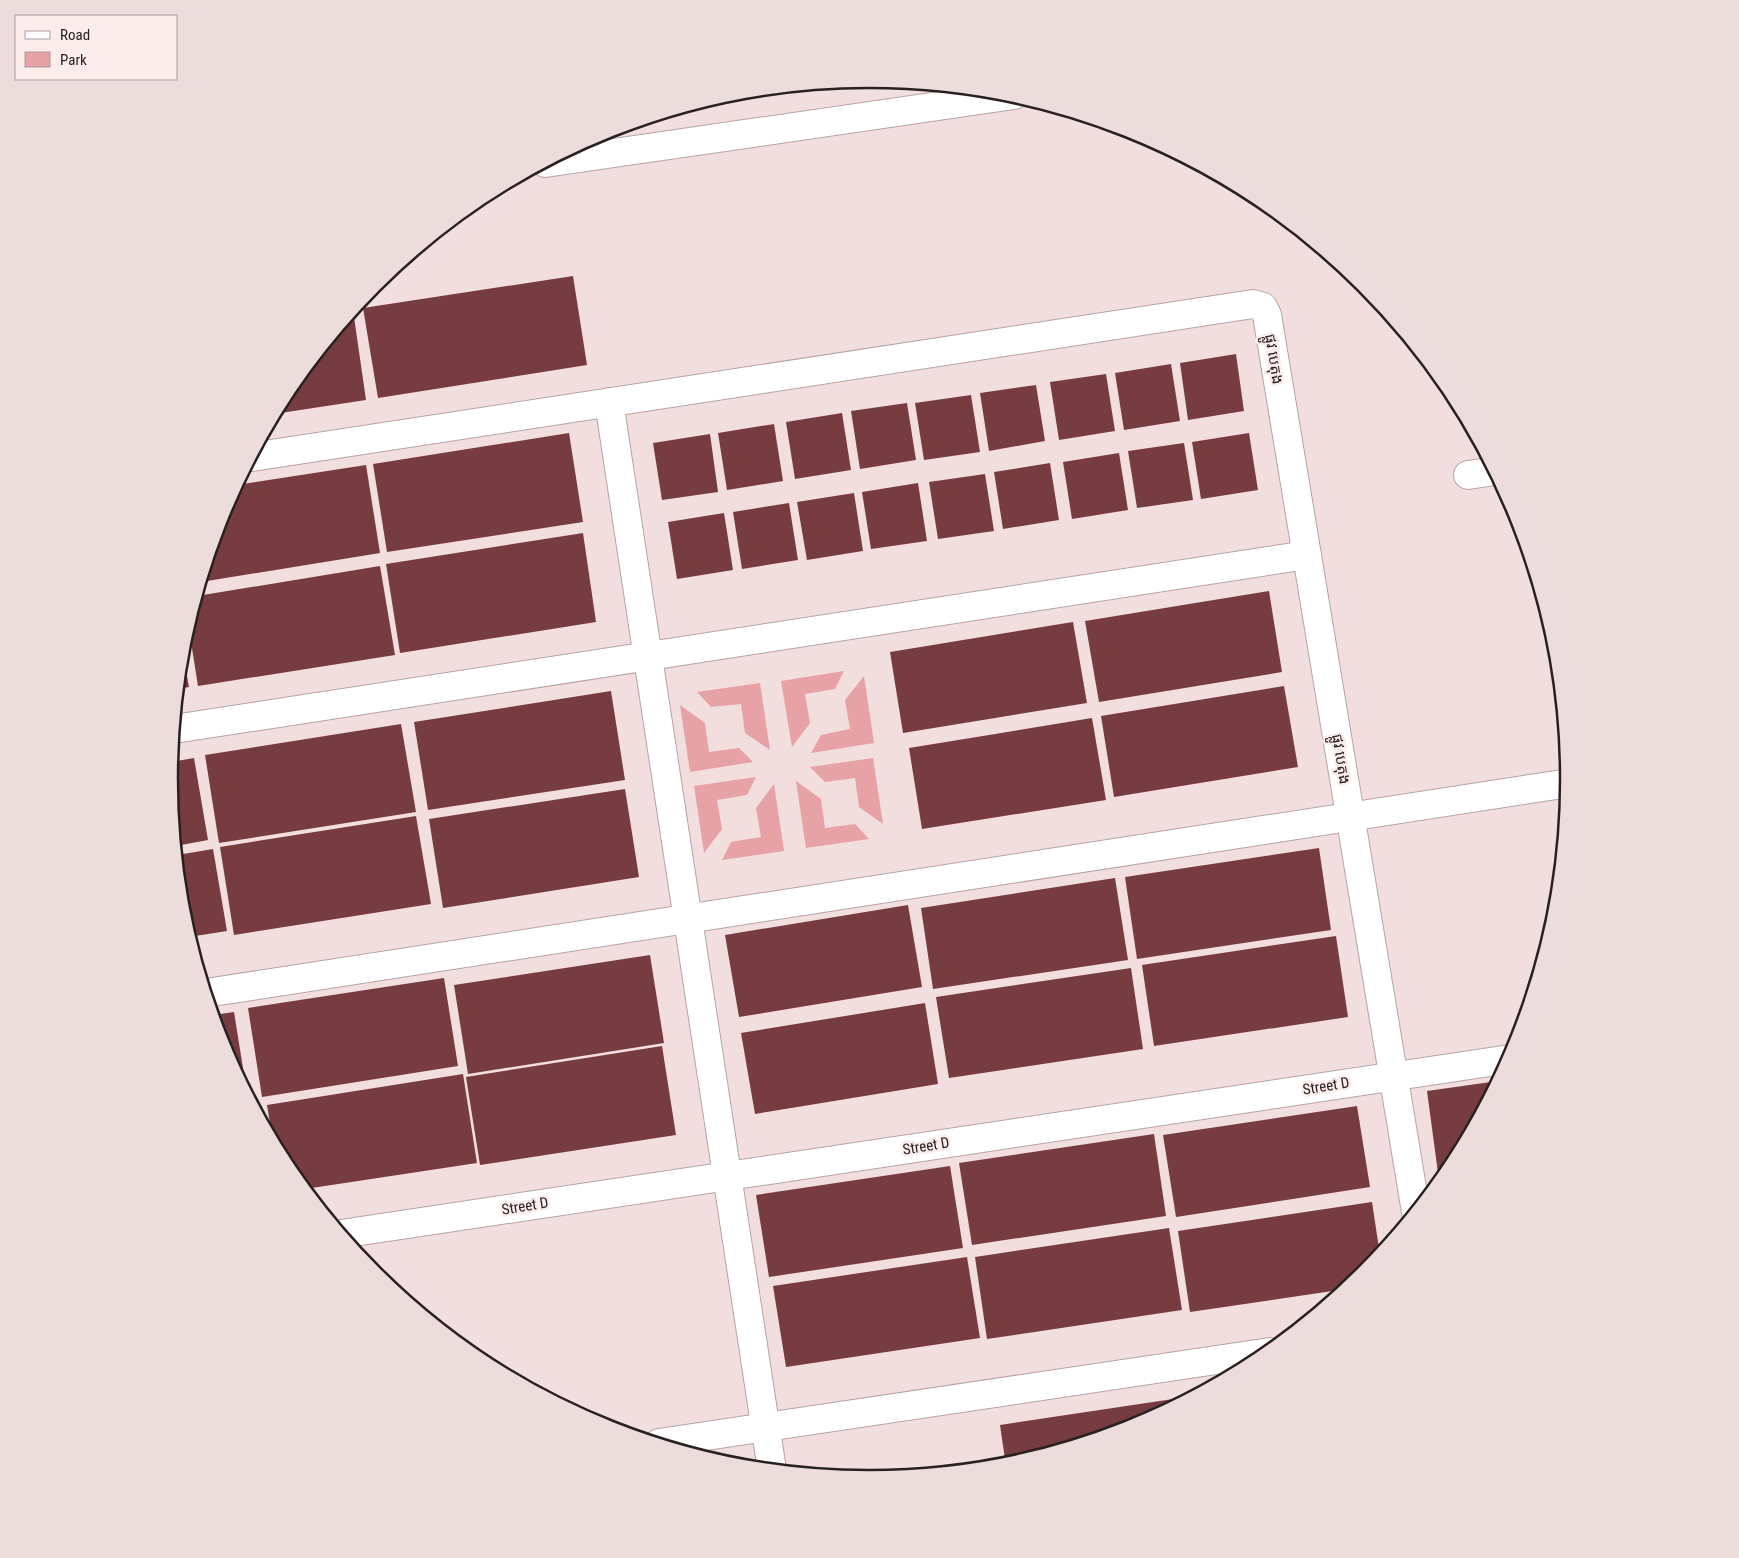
<svg xmlns="http://www.w3.org/2000/svg" width="1739" height="1558" viewBox="0 0 1739 1558" font-family="'Roboto Condensed','Noto Sans Khmer',sans-serif">
  <style>
    .green { fill: #e6a2a4 }
    .building { fill: #773c40 }
    .lines { fill: none; stroke-linecap: round; stroke-linejoin: round }
    .minor-casing { stroke: #b7a4a4; stroke-width: 30 }
    .minor { stroke: #fff; stroke-width: 28 }
    .labels { text-anchor: middle; dominant-baseline: central; stroke-width: 5; stroke-linejoin: round; paint-order: stroke }
    .street-label { font-size: 15px; fill: #292121; stroke: #fdecec }
    .rim { fill: none; stroke: #292121; stroke-width: 2.5 }
  </style>
  <rect width="100%" height="100%" fill="#f2dede"/>
  <g class="green">
    <path d="M844,671l-9,18 -30,5 5,29 -18,24 -11,-66z"/>
    <path d="M864,676l10,67 -63,10 10,-18 29,-6 -5,-29z"/>
    <path d="M760,683l10,67 -25,-17 -4,-29 -30,3 -14,-15z"/>
    <path d="M680,705l25,18 4,29 30,-4 14,14 -63,10z"/>
    <path d="M873,758l10,66 -24,-17 -4,-29 -30,4 -15,-15z"/>
    <path d="M756,777l-9,18 -30,5 5,29 -18,24 -10,-67z"/>
    <path d="M796,781l25,18 4,29 30,-4 14,15 -63,9z"/>
    <path d="M774,784l10,67 -62,9 9,-18 30,-5 -5,-29z"/>
  </g>
  <g class="building">
    <path d="M573,276l14,89 -209,33 -15,-90z"/>
    <path d="M353,310l13,90 -92,14 13,-24z"/>
    <path d="M1236,354l8,57 -56,9 -8,-57z"/>
    <path d="M1171,364l9,57 -56,9 -9,-57z"/>
    <path d="M1106,374l9,57 -56,9 -9,-58z"/>
    <path d="M1036,385l9,56 -56,10 -9,-58z"/>
    <path d="M971,395l9,57 -56,8 -9,-57z"/>
    <path d="M907,403l9,57 -56,9 -9,-58z"/>
    <path d="M842,413l9,57 -56,9 -9,-57z"/>
    <path d="M774,424l9,57 -56,9 -9,-57z"/>
    <path d="M569,433l14,89 -196,30 -14,-88z"/>
    <path d="M1249,433l9,57 -57,9 -9,-57z"/>
    <path d="M710,434l8,58 -56,8 -9,-57z"/>
    <path d="M1184,443l9,57 -56,8 -9,-57z"/>
    <path d="M1119,453l9,57 -56,9 -9,-57z"/>
    <path d="M1050,463l9,57 -56,9 -9,-57z"/>
    <path d="M366,465l14,88 -179,29 22,-71 13,-26z"/>
    <path d="M985,474l9,57 -56,8 -9,-57z"/>
    <path d="M918,483l9,58 -56,8 -9,-57z"/>
    <path d="M854,493l9,58 -56,9 -10,-58z"/>
    <path d="M789,503l9,57 -56,9 -9,-57z"/>
    <path d="M724,513l9,57 -56,9 -9,-57z"/>
    <path d="M583,533l13,89 -196,31 -14,-89z"/>
    <path d="M380,566l15,89 -197,31 -10,-63 9,-27z"/>
    <path d="M1269,591l13,81 -183,30 -14,-81z"/>
    <path d="M1073,622l14,81 -184,30 -13,-81z"/>
    <path d="M182,649l7,38 -11,2 2,-19z"/>
    <path d="M1284,686l14,81 -184,30 -13,-81z"/>
    <path d="M611,691l14,89 -197,30 -14,-88z"/>
    <path d="M1092,718l14,82 -184,29 -13,-81z"/>
    <path d="M401,724l15,88 -197,31 -14,-88z"/>
    <path d="M194,758l14,82 -32,6 -7,-67 2,-17z"/>
    <path d="M625,789l14,88 -196,31 -14,-89z"/>
    <path d="M416,816l15,88 -197,31 -14,-88z"/>
    <path d="M1319,848l12,82 -194,29 -12,-82z"/>
    <path d="M213,849l14,82 -38,6 -6,-22 -6,-60z"/>
    <path d="M1115,878l13,82 -195,29 -12,-81z"/>
    <path d="M908,905l14,82 -183,30 -14,-82z"/>
    <path d="M1336,936l12,81 -194,29 -12,-81z"/>
    <path d="M650,955l14,88 -196,31 -14,-89z"/>
    <path d="M1131,968l12,81 -194,29 -13,-81z"/>
    <path d="M444,978l14,88 -196,31 -14,-89z"/>
    <path d="M925,1003l13,81 -183,30 -14,-81z"/>
    <path d="M234,1012l13,81 -25,-46 -9,-32z"/>
    <path d="M662,1046l14,89 -196,30 -14,-88z"/>
    <path d="M463,1074l14,89 -172,26 -18,-21 -14,-27 -6,-36z"/>
    <path d="M1498,1081l-46,87 -3,3 -11,2 -11,-82z"/>
    <path d="M1357,1106l13,81 -194,30 -13,-82z"/>
    <path d="M1154,1134l12,82 -194,29 -13,-82z"/>
    <path d="M950,1166l13,82 -194,29 -13,-82z"/>
    <path d="M1372,1202l8,53 -16,19 -18,15 -156,23 -12,-81z"/>
    <path d="M1169,1228l13,82 -195,29 -12,-82z"/>
    <path d="M967,1257l13,81 -194,29 -13,-81z"/>
    <path d="M1193,1396l-56,30 -131,40 -6,-41z"/>
  </g>
  <g class="lines">
    <g class="minor-casing">
      <g id="minor">
        <path d="M545,163l469,-68"/>
        <path d="M609,402l163,1068"/>
        <path d="M252,457l1001,-153 10,3 4,8 149,897"/>
        <path d="M1468,475l27,-4"/>
        <path d="M174,729l1133,-174"/>
        <path d="M206,993l1363,-210"/>
        <path d="M341,1234l1169,-175"/>
        <path d="M659,1443l611,-91"/>
      </g>
    </g>
    <use href="#minor" class="minor"/>
  </g>
  <g class="labels">
    <g class="street-label">
      <text transform="translate(1274 359) rotate(81)">ផ្លូវ បេតុង</text>
      <text transform="translate(1341 759) rotate(81)">ផ្លូវ បេតុង</text>
      <text transform="translate(1326 1086) rotate(-9)">Street D</text>
      <text transform="translate(926 1146) rotate(-9)">Street D</text>
      <text transform="translate(525 1206) rotate(-9)">Street D</text>
    </g>
  </g>
  <path d="M0 0H1739V1558H0ZM178 779a691 691 0 1 1 1382 0a691 691 0 1 1-1382 0Z" fill="#ecdcdc" fill-rule="evenodd"/>
  <path class="rim" d="M178 779a691 691 0 1 1 1382 0a691 691 0 1 1-1382 0Z"/>
  <rect x="15" y="15" width="162" height="65" fill="#fdecec" stroke="#a89b9b"/>
  <rect x="25" y="31" width="25" height="8" fill="#ffffff" stroke="#a89b9b"/>
  <text x="60" y="40" font-size="15" fill="#292121">Road</text>
  <rect x="25" y="52" width="25" height="15" fill="#e6a2a4" stroke="#a89b9b"/>
  <text x="60" y="65" font-size="15" fill="#292121">Park</text>
</svg>
